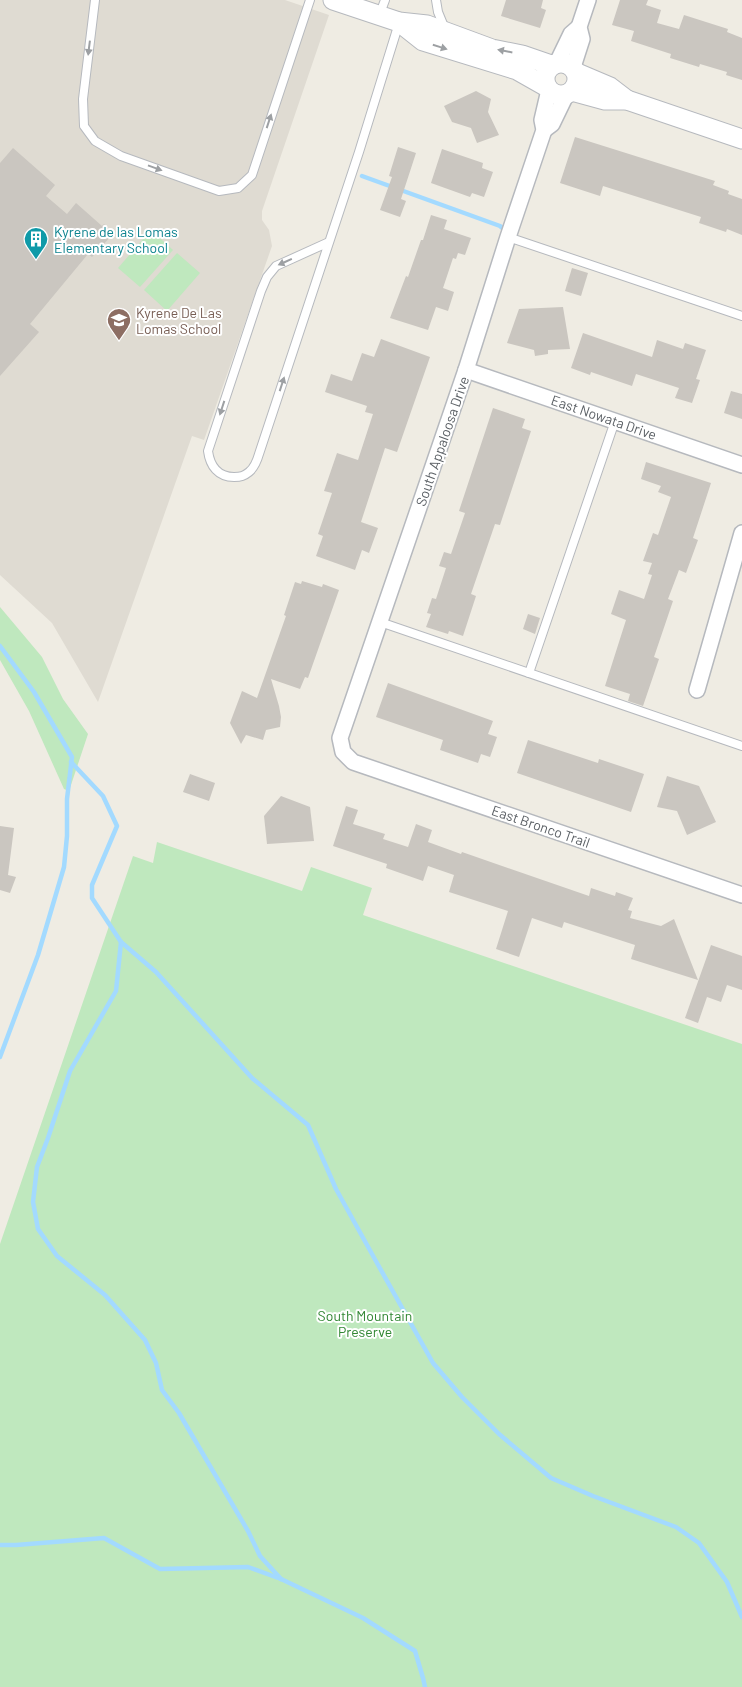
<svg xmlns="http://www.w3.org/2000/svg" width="742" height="1687" viewBox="0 0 742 1687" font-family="Barlow,sans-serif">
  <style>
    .education { fill: #dfdbd2 }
    .green { fill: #bfe8be }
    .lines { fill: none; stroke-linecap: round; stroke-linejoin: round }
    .stream { stroke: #a3daff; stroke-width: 4.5 }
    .building { fill: #cac6c0 }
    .service-casing { stroke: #b6b9be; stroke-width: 10 }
    .minor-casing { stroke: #b6b9be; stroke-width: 18 }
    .tertiary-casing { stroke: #b6b9be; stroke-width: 21 }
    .service { stroke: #fff; stroke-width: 8 }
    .minor { stroke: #fff; stroke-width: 15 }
    .tertiary { stroke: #fff; stroke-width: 19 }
    .oneway { fill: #9da0a3 }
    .labels { text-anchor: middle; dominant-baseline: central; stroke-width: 4; stroke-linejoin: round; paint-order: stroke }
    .culture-label { font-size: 14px; fill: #0d838f; stroke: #fff; text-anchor: start }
    .education-label { font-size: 14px; fill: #785e54; stroke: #fff; text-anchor: start }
    .street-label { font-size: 14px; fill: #5b6065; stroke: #fff }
    .park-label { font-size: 14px; fill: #308632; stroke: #fff }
  </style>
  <rect width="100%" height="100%" fill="#efece3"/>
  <path class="education" d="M0,0h285l44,15 -67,196v9l7,10 3,16 -68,194 -12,-4 -94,266 -46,-79 -52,-48z"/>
  <g class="green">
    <path d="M151,230l22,20 -33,37 -22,-19z"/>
    <path d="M177,253l23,20 -33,38 -23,-21z"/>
    <path d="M0,607l42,50 21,42 25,35 -19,57 -5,-2 -35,-78 -29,-51z"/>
    <path d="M157,842l145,49 9,-24 61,21 -9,27 379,129v643h-742v-443l133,-388 20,7z"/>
  </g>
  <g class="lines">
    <g class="stream">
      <path d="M362,176l138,50 7,6"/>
      <path d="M0,646l34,46 38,65 -5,42v37l-3,31 -26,88 -38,102"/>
      <path d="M71,762l32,34 14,30 -25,59v13l29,44 -5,49 -46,80 -22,67 -11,29 -4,35 5,27 19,27 48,39 40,45 11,23 6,27 17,23 69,118 12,25 21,23"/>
      <path d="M121,942l35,30 96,106 56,47 28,64 41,74 56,100 29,34 37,37 52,44 42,18 83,31 23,16 28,39 15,35"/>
      <path d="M0,1545h16l88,-7 56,31 88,-2 33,12 82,39 52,33 8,27 2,9"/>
    </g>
  </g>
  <g class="building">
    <path d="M506,0h37l-2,8 5,2 -6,18 -39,-12z"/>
    <path d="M620,0h28l-2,5 15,5 -4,13 22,6 5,-14 44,14 -1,3 15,6v42l-16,-5 1,-3 -27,-8 -1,3 -29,-9 1,-4 -40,-13 3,-10 -22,-6z"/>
    <path d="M476,91l15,8 -3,13 11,23 -22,8 -6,-15 -19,-6 -8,-16z"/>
    <path d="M575,137l140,44 -2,4 16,6 -1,3 14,5v36l-15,-6 -1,3 -27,-9 2,-6 -98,-31 -3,10 -40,-13z"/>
    <path d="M398,147l18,6 -15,46 5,2 -6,16 -20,-7 12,-33 -3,-1z"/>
    <path d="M13,148l42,37 -9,11 21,18 9,-11 26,23 2,-2 8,11 -20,22 -4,-3 -58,70 9,8 -39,44v-213z"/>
    <path d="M442,149l41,14 -1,5 11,4 -9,25 -12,-4 -2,4 -39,-14z"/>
    <path d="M431,215l16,5 -3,9 27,9 -6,17 -7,-2 -2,6 -3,-1 -10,30 11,4 -6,19 -12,-4 -8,23 -38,-12 16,-42 2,1 13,-37h2z"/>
    <path d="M572,268l16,5 -7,23 -16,-5z"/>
    <path d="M563,307l7,42 -22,1v4l-13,2 -1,-6 -27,-7 12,-34z"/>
    <path d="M583,333l69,24 5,-17 26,9 2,-6 21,7 -10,29 4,1 -8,23 -17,-5 4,-10 -43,-14 -4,12 -41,-14 -1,3 -19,-7z"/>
    <path d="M381,339l49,18 -33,95 -12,-4 -24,74 17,6 -9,25 -7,-3 -7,20 -39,-14 7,-20 -5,-2 14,-41 -8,-2 13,-38 21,7 15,-46 -8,-2 2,-6 -42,-14 6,-18 21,7 10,-28 12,4z"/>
    <path d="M731,391l11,3v25l-18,-6z"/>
    <path d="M493,408l32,11 -3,9 9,3 -31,94 -5,-1 -24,70 5,2 -13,40 -14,-5 -1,3 -22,-7 5,-13 -4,-1 5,-15 4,1 10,-31 -7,-2 5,-14 7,2 14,-41 -6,-2z"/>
    <path d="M646,462l65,21 -18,55 5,2 -12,33 -7,-3 -11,29 5,2 -19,56 5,2 -16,47 -15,-5 2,-7 -25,-8 21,-66 -15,-6 8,-24 25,9 8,-24 -4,-1 4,-11 -9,-2 10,-28 5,2 13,-38 -13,-5 3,-6 -20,-7z"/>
    <path d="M302,581l20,6 1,-3 16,6 -31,88 -3,-1 -5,12 -29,-10 8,27 2,11 -1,10 -14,3 -3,10 -17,-5 -5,9 -11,-21 12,-32 15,7 29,-82 -2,-1 11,-33 6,2z"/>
    <path d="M528,614l12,4 -5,16 -12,-5z"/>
    <path d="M388,683l105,38 -5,13 9,3 -7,20 -9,-3 -3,9 -38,-13 3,-10 -67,-23z"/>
    <path d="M528,740l70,23 1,-4 45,15 -13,38 -114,-39z"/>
    <path d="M190,774l25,9 -6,18 -26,-9z"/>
    <path d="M667,776l32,10 17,36 -29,13 -10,-24 -20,-4z"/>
    <path d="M281,796l29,11 4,34 -47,3 -3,-28z"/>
    <path d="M346,806l12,4 -5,14 32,10 -2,5 25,8 8,-23 16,6 -4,12 33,12 1,-2 127,44 2,-8 24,8 1,-4 17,6 -5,12 4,1 -2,7 31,8 13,-7 24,61 -67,-21 4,-14 -71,-23 -2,6 -30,-10 -13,39 -23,-8 12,-38 -59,-19 5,-17 -26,-9 -5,15 -37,-13 1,-4 -54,-18z"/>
    <path d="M0,826l14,2 -6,47 8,2 -6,16 -10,-3z"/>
    <path d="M711,945l31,11v34l-15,-5 -6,17 -14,-5 -9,26 -13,-5z"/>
  </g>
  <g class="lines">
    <g class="service-casing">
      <g id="service">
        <path d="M95,0l-12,99 1,27 11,15 26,15 98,35 19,-3 14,-13 58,-175"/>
        <path d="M436,0l2,12 7,17"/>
        <path d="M379,16l6,-16"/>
        <path d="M508,237l234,79"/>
        <path d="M329,242l-53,24 -9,11 -6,14 -53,160c2,15 10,26 26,26 7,0 10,-1 15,-5 6,-5 8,-11 10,-18l100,-302 40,-129"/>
        <path d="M380,622l362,124"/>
        <path d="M529,673l86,-252"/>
      </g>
    </g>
    <g class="minor-casing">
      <g id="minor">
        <path d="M557,63l14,-29 8,-7"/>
        <path d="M573,67l9,-28 -3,-12 9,-27"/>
        <path d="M549,90l-7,30 2,10 -36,107 -42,133 -126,368 3,14 10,10 389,133"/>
        <path d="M544,130l8,-6 14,-29"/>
        <path d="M466,370l276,95"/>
        <path d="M697,690l45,-157"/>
      </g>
    </g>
    <g class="tertiary-casing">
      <g id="tertiary">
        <path d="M333,0l66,22 28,3 65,24 30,6 29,10"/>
        <path d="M399,22l24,19 94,29 30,17"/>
        <circle cx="561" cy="79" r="16"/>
        <path d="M577,73l33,14 17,13"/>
        <path d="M572,91l33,9h22l115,39"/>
      </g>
    </g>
    <use href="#service" class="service"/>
    <use href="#minor" class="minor"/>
    <use href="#tertiary" class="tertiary"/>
  </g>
  <defs><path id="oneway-solid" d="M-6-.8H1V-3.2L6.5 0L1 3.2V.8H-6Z" transform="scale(1.25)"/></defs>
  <g class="oneway">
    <use href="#oneway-solid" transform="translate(440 47) rotate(17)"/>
    <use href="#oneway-solid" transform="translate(89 48) rotate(97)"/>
    <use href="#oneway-solid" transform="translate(505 51) rotate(-169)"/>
    <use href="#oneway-solid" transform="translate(269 121) rotate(-72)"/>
    <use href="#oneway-solid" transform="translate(155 168) rotate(20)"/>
    <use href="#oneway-solid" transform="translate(285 262) rotate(156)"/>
    <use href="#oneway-solid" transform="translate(282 384) rotate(-72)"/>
    <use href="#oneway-solid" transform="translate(222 408) rotate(108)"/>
  </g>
  <defs>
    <g id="building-pin" transform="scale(1.25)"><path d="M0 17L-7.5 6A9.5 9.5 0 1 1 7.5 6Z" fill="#0f9aa8" stroke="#fff"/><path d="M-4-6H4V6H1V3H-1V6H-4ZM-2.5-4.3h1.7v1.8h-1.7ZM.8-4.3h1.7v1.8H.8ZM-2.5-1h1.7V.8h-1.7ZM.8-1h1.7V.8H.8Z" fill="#fff"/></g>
    <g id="school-pin" transform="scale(1.25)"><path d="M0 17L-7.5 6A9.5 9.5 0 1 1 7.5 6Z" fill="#8d6e63" stroke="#fff"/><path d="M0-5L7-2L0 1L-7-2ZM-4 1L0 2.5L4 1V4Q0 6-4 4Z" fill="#fff"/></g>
  </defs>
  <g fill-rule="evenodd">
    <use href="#building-pin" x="36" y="239"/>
    <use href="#school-pin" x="119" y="320"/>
  </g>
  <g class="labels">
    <g class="culture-label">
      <text x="54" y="231">Kyrene de las Lomas<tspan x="54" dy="16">Elementary School</tspan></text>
    </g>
    <g class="education-label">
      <text x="136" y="312">Kyrene De Las<tspan x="136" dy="16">Lomas School</tspan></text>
    </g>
    <g class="street-label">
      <text transform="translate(604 417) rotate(19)">East Nowata Drive</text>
      <text transform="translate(442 441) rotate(-71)">South Appaloosa Drive</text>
      <text transform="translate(541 826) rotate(19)">East Bronco Trail</text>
    </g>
    <g class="park-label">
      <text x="365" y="1315">South Mountain<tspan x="365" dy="16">Preserve</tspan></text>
    </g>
  </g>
</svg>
